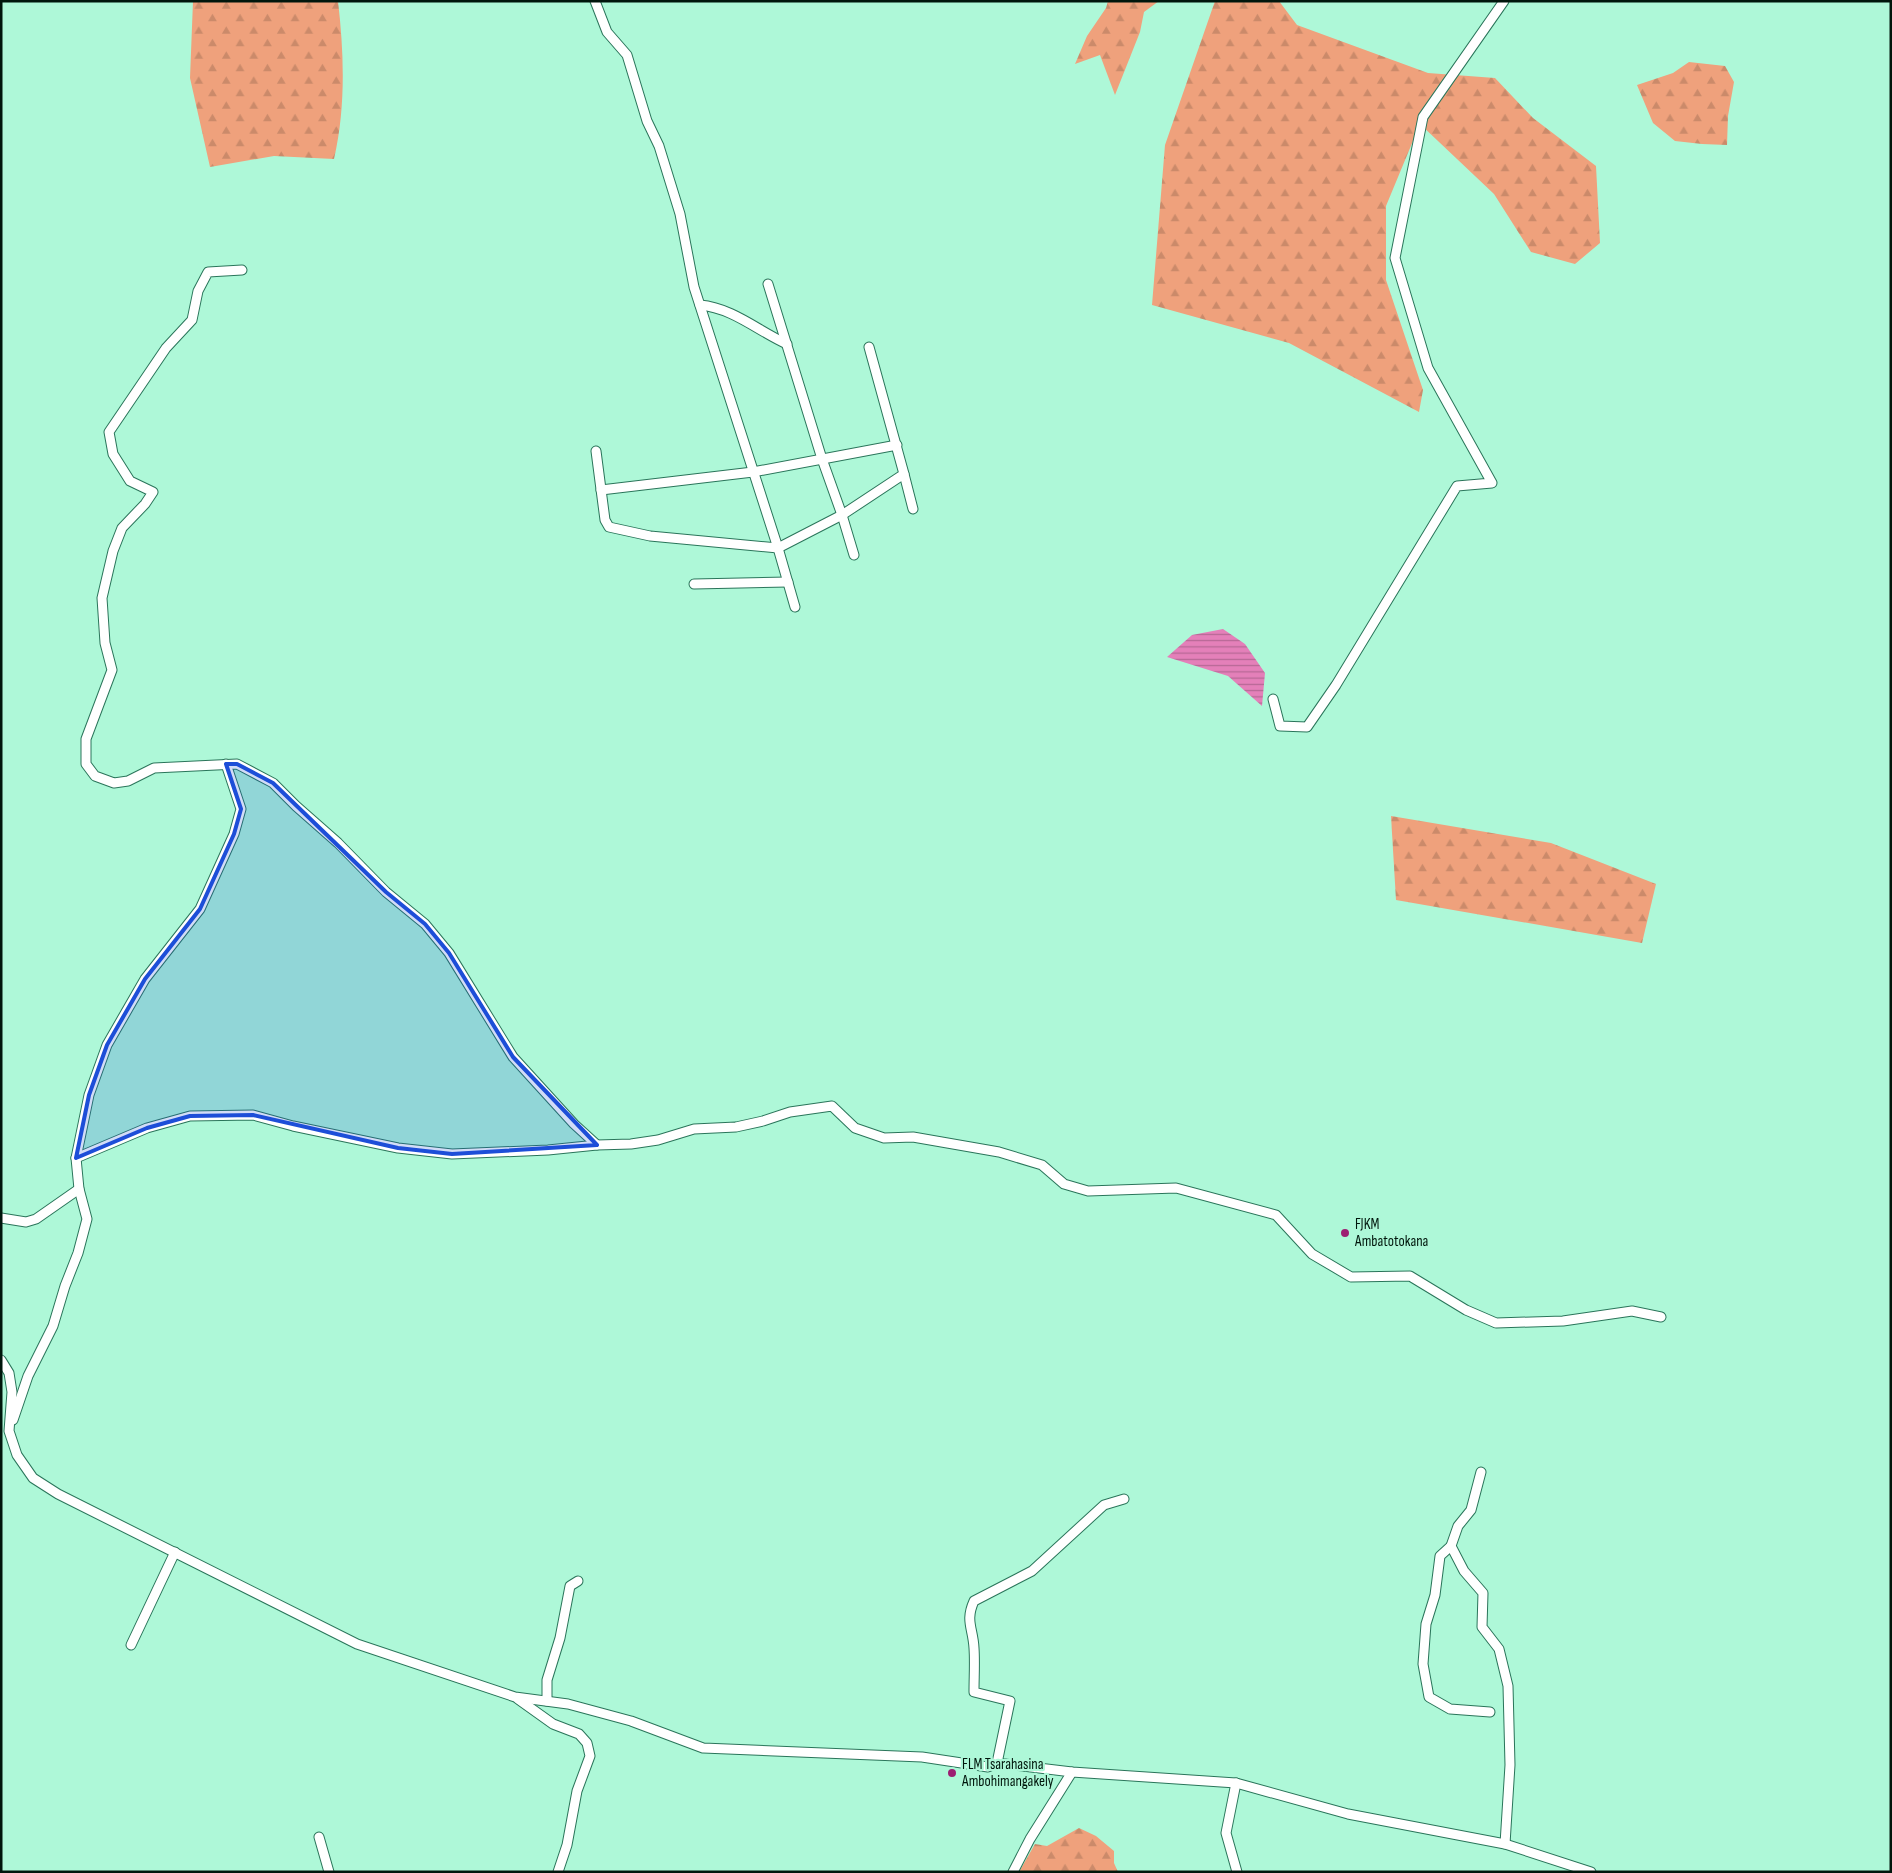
<svg xmlns="http://www.w3.org/2000/svg" width="1892" height="1873" viewBox="0 0 1892 1873" font-family="'Sofia Sans Condensed',sans-serif">
  <style>
    .forest { fill: url(#forest-firs) }
    .water { fill: url(#water-rules) }
    .lines { fill: none; stroke-linecap: round; stroke-linejoin: round }
    .street-casing { stroke: #2a755a; stroke-width: 11 }
    .street { stroke: #fff; stroke-width: 9 }
    .marked { fill: #1d4ed8; fill-opacity: 0.2; stroke: #1d4ed8; stroke-width: 4; stroke-linejoin: round }
    .poi-dot { fill: #9d1e72; stroke: #aef8d8; stroke-width: 2 }
    .labels { text-anchor: middle; dominant-baseline: central; stroke-width: 4.5; stroke-linejoin: round; paint-order: stroke }
    .poi-label { font-size: 15px; fill: #00160c; stroke: #aef8d8; text-anchor: start }
  </style>
  <defs>
    <pattern id="forest-firs" width="22" height="20" patternUnits="userSpaceOnUse" patternTransform="scale(1.25)"><rect width="22" height="20" fill="#efa17c"/><path d="M5 1l3.5 6h-7zM16 11l3.5 6h-7z" fill="#cb8a6a"/></pattern>
    <pattern id="water-rules" width="6" height="5" patternUnits="userSpaceOnUse" patternTransform="scale(1.25)"><rect width="6" height="5" fill="#e480b9"/><path d="M0 2.5h6" fill="none" stroke="#b66895"/></pattern>
  </defs>
  <rect width="100%" height="100%" fill="#aef8d8"/>
  <g class="forest">
    <path d="M193,1h145c6,52 8,106 -4,158l-60,-3 -64,11 -20,-89z"/>
    <path d="M1108,1h51l-15,11 -4,20 -25,63 -15,-40 -25,9 12,-28 19,-28z"/>
    <path d="M1215,1h64l18,24 131,48 67,5 38,40 63,48 4,77 -25,21 -44,-12 -37,-58 -74,-70 -34,82v74l37,110 -4,22 -130,-69 -137,-38 13,-160z"/>
    <path d="M1689,62l36,4 9,16 -6,34 -1,29 -25,-1 -27,-3 -22,-18 -16,-38 36,-12z"/>
    <path d="M1391,816l160,27 105,41 -14,59 -246,-43z"/>
    <path d="M1079,1828l17,8 18,15v12l4,9h-99l16,-28 12,2z"/>
  </g>
  <path class="water" d="M1223,629l22,15 20,29 -3,33 -34,-30 -61,-19 25,-22z"/>
  <g class="lines">
    <g class="street-casing">
      <g id="street">
        <path d="M595,1l12,31 20,23 20,66 12,25 21,68 14,73 84,261 17,59"/>
        <path d="M242,270l-34,2 -10,19 -6,29 -26,28 -57,84 4,22 17,27 23,11 -8,12 -23,24 -9,23 -11,47 3,45 7,27 -26,69v25l9,12 19,7 14,-2 26,-13 83,-4 36,19 23,23 42,37 48,49 39,32 24,29 64,104 61,67 23,21"/>
        <path d="M768,284l54,175 20,56 12,40"/>
        <path d="M700,305c33,3 58,26 87,39"/>
        <path d="M596,451l9,69 4,7 41,9 128,12 64,-33 62,-41 -35,-127"/>
        <path d="M904,474l9,35"/>
        <path d="M601,490l152,-18 144,-27"/>
        <path d="M694,584l94,-2"/>
        <path d="M1273,699l7,27 27,1 29,-42 121,-199 35,-3 -64,-115 -33,-110 28,-141 81,-116"/>
        <path d="M76,1158l71,-30 43,-12 63,-1 40,11 105,22 54,6 96,-4 49,-5 34,-1 27,-4 36,-11 42,-2 27,-6 27,-9 42,-6 23,22 29,10 29,-1 86,15 43,13 22,19 24,7 88,-3 100,27 36,39 39,23 59,-1 56,34 30,13 67,-2 69,-10 29,6"/>
        <path d="M1,1218l25,4 10,-3 43,-30"/>
        <path d="M1,1360l8,13 3,19 -3,39 8,24 16,23 25,16 299,150 158,53 53,7 63,17 72,27 219,9 66,10 9,-4 75,9 164,11 112,31 157,30 86,28"/>
        <path d="M13,1420l15,-44 25,-50 12,-40 13,-33 9,-34 -8,-30 -3,-31 13,-63 18,-50 38,-66 55,-70 34,-75 7,-25 -15,-45"/>
        <path d="M1481,1472l-10,38 -13,16 -7,20 13,25 19,22 -1,34 17,22 9,37 2,79 -5,79"/>
        <path d="M1451,1546l-11,10 -5,39 -9,29 -3,40 6,33 21,12 40,3"/>
        <path d="M131,1645l44,-93"/>
        <path d="M518,1699l35,25 26,10 8,9 3,13 -13,35 -10,54 -9,27"/>
        <path d="M547,1701v-21l13,-42 10,-52 8,-5"/>
        <path d="M997,1763l13,-62 -36,-9c0,-15 1,-30 0,-44 -1,-20 -9,-27 0,-47l58,-30 72,-66 20,-6"/>
        <path d="M1236,1783l-10,50 11,39"/>
        <path d="M319,1837l10,35"/>
        <path d="M1013,1872l17,-33 42,-67"/>
      </g>
    </g>
    <use href="#street" class="street"/>
  </g>
  <path class="marked" d="M226,764h11l36,19 113,109 39,32 24,29 64,104 84,88 -145,9 -54,-6 -145,-33 -63,1 -43,12 -71,30 13,-63 18,-50 38,-66 55,-70 34,-75 7,-25z"/>
  <g class="poi-dot">
    <circle cx="1345" cy="1233" r="5"/>
    <circle cx="952" cy="1773" r="5"/>
  </g>
  <g class="labels">
    <g class="poi-label">
      <text x="1355" y="1224">FJKM<tspan x="1355" dy="17">Ambatotokana</tspan></text>
      <text x="962" y="1764">FLM Tsarahasina<tspan x="962" dy="17">Ambohimangakely</tspan></text>
    </g>
  </g>
  <rect width="1892" height="1873" fill="none" stroke="#00160c" stroke-width="5"/>
</svg>
